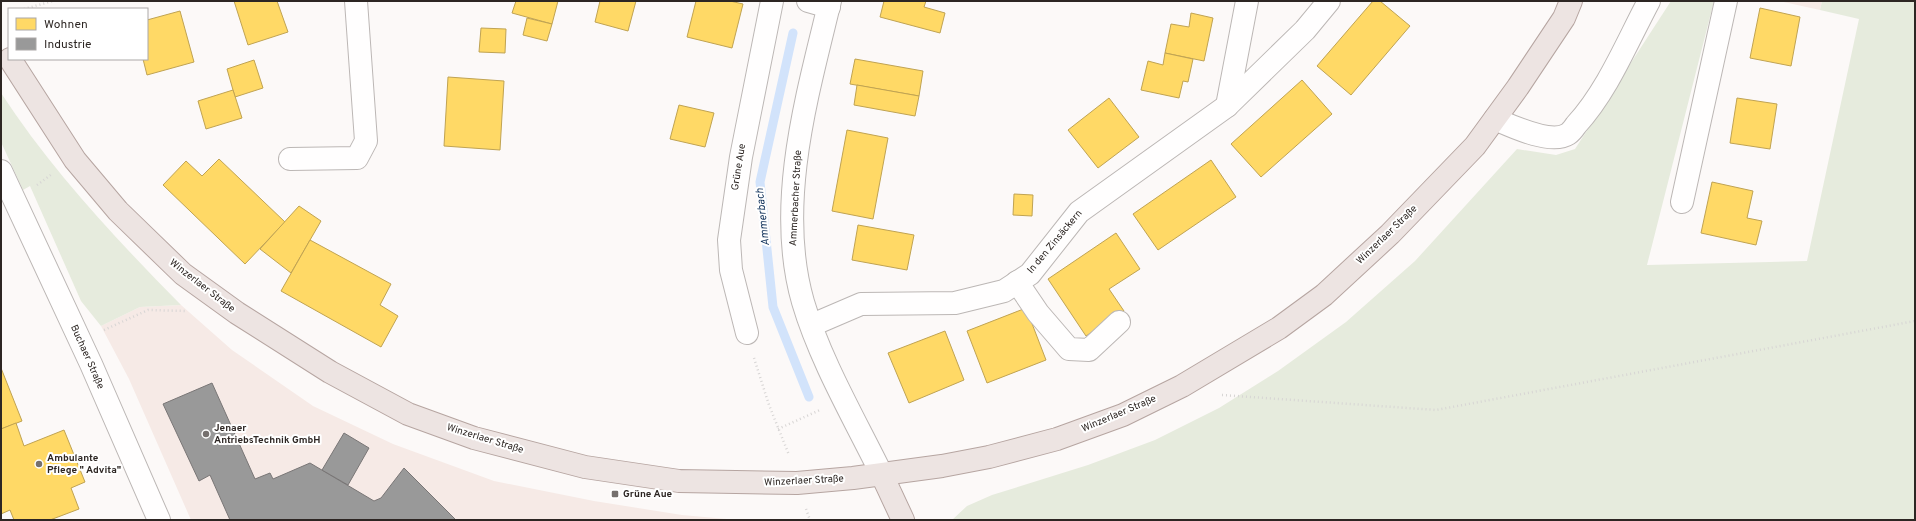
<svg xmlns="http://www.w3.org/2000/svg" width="1916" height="521" viewBox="0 0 1916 521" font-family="Overpass,sans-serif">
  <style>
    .built { fill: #f6eae6 }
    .green { fill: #e6ebdd }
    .homes { fill: #ffd966; stroke: #c0a352 }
    .industry { fill: #999; stroke: #797676 }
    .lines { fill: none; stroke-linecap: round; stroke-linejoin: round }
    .stream { stroke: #d2e3fb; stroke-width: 9 }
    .minor-casing { stroke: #bcb7b5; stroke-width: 24 }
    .major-casing { stroke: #b6a5a1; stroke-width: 24 }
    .path { stroke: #d7d5d4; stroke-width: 2.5; stroke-dasharray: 1 3; stroke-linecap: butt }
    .minor { stroke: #fffefe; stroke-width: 22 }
    .major { stroke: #ede4e2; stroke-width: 22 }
    .poi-dot { fill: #75706e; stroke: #fff; stroke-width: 1.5 }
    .labels { text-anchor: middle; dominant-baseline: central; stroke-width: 4; stroke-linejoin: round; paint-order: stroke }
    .street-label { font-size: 10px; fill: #2d2623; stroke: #fff }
    .poi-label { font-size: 10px; font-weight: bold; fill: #2d2623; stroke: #fff; text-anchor: start }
    .water-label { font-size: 11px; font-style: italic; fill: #0b2d57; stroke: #fff }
  </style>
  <rect width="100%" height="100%" fill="#fcf9f8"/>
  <g class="built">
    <path d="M1779,1h43l-2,9z"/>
    <path d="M181,305l51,45 81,56 80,38 101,37 100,20 88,14 56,5h-547l-62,-141 -28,-53 39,-19z"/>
  </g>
  <g class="green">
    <path d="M1671,1h43l-67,264 160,-4 52,-242 -39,-9 2,-9h93v519h-963l15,-14 25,-11 96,-30 67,-25 64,-32 59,-37 68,-49 69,-61 102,-112 39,6 19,-6z"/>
    <path d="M1,93c51,78 115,146 180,212l-41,2 -39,19 -20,-25 -51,-115 -7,4 -22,-48z"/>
  </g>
  <g class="homes">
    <path d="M234,1h43l11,31 -40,13z"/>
    <path d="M516,1h42l-6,23 -40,-11z"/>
    <path d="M600,1h36l-8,30 -33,-9z"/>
    <path d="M696,1h34l13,3 -11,44 -45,-11z"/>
    <path d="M884,1h42l-2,6 21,6 -5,20 -60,-16z"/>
    <path d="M1373,1h7l30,25 -59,69 -34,-29z"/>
    <path d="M1760,8l40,9 -9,49 -41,-8z"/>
    <path d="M180,11l14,51 -47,13 -4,-16h4v-39z"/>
    <path d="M1191,13l22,5 -9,43 -39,-8 6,-29 18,3z"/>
    <path d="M527,18l25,6 -5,17 -24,-6z"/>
    <path d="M481,28l25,1 -1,24 -26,-1z"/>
    <path d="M1165,53l28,6 -5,23 -5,-1 -4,17 -38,-8 7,-29 15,4z"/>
    <path d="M855,59l68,12 -4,25 -69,-12z"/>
    <path d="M254,60l9,28 -28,9 -8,-28z"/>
    <path d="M448,77l56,4 -4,69 -56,-4z"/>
    <path d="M1302,80l30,34 -71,63 -30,-33z"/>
    <path d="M857,85l62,11 -4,20 -61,-11z"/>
    <path d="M233,90l9,28 -36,11 -8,-28z"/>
    <path d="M1109,98l30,39 -41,31 -30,-38z"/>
    <path d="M1737,98l40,6 -7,45 -40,-6z"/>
    <path d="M679,105l35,8 -9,34 -35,-8z"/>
    <path d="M847,130l41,8 -15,81 -41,-8z"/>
    <path d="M219,159l66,63 -40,42 -82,-79 23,-24 16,15z"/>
    <path d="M1211,160l25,37 -78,53 -25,-36z"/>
    <path d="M1712,182l41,9 -6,27 15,3 -6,24 -55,-12z"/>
    <path d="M1014,194l19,1 -1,21 -19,-1z"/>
    <path d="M299,206l22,15 -30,52 -31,-24z"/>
    <path d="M858,225l56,10 -7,35 -55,-10z"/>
    <path d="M1116,233l24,36 -31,20 15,22 -38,25 -38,-57z"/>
    <path d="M310,240l81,44 -11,21 18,11 -17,31 -100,-56z"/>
    <path d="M1026,308l20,52 -59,23 -20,-52z"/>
    <path d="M945,331l19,49 -55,23 -21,-50z"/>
    <path d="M1,368l21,53 -21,8z"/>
    <path d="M16,423l8,23 40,-16 21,52 -14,6 8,21 -29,11h-36l-4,-10 -9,4v-85z"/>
  </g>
  <g class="industry">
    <path d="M212,383l43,96 15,-6 3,6 37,-16 64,38 7,-3 23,-30 52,52h-226l-20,-45 -11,6 -36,-77z"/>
    <path d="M344,433l25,15 -21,37 -26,-15z"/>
  </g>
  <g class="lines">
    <path class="stream" d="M793,33l-33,149 13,125 36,90"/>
    <g class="minor-casing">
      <g id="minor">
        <path d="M808,1l21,6"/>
        <path d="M830,1c-23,95 -55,204 -27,301 17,58 52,118 79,173"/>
        <path d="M1227,106l20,-105"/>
        <path d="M1495,119c16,7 56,26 73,15 3,-2 6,-6 8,-9 32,-35 51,-83 73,-124"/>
        <path d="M290,159l67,-1 9,-17 -10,-140"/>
        <path d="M1,171l90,193 68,156"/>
        <path d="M1682,202l44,-201"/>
        <path d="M1017,282l21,31 31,36 20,1 30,-28"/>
        <path d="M812,325l49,-21 94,-1 49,-12 26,-17 49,-62 148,-106 78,-76 24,-29"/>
        <path d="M747,333l-16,-63 -2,-30 12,-83 31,-156"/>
      </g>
    </g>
    <g class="major-casing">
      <g id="major">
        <path d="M10,59l65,101 43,51 65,63 54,39 93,59 78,42 66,24 111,29 94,14 118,2 56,-5 89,-12 47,-9 68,-18 66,-24 59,-29 97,-58 45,-33 66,-61 85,-88 43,-59 46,-69 7,-17"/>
        <path d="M882,475l21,45"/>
      </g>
    </g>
    <g class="path">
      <path d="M24,9l29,-8"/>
      <path d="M9,13v3"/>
      <path d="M37,185l15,-11"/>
      <path d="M104,330l44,-20 39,1"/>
      <path d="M754,358l15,47 20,50"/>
      <path d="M1222,395l214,15 479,-89"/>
      <path d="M778,429l42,-19"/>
      <path d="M806,509l4,11"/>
    </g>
    <use href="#minor" class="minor"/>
    <use href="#major" class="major"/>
  </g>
  <g class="poi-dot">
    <circle cx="206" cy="434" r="4"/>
    <circle cx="39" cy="464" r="4"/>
    <rect x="611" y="490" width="8" height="8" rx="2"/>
  </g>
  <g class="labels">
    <g class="street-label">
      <text transform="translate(739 167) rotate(-81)">Grüne Aue</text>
      <text transform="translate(796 198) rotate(-87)">Ammerbacher Straße</text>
      <text transform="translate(1387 235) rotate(-44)">Winzerlaer Straße</text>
      <text transform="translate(1055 242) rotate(-50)">In den Zinsäckern</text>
      <text transform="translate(202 286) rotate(38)">Winzerlaer Straße</text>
      <text transform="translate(87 357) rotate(66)">Buchaer Straße</text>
      <text transform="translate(1119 414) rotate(-23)">Winzerlaer Straße</text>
      <text transform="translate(485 439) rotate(17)">Winzerlaer Straße</text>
      <text transform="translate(804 481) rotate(-3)">Winzerlaer Straße</text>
    </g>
    <g class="poi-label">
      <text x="214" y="428">Jenaer<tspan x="214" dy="12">AntriebsTechnik GmbH</tspan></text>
      <text x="47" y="458">Ambulante<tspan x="47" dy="12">Pflege " Advita"</tspan></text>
      <text x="623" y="494">Grüne Aue</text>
    </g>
    <g class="water-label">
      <text transform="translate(763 217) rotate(-96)">Ammerbach</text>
    </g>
  </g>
  <rect width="1916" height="521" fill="none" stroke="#2d2623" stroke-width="4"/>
  <rect x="8" y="8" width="140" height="52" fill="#ffffff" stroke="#aba8a7"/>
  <rect x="16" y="18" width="20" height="12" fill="#ffd966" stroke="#aba8a7"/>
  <text x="44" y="28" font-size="12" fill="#2d2623">Wohnen</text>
  <rect x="16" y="38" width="20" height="12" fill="#999999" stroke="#aba8a7"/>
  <text x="44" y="48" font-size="12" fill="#2d2623">Industrie</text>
</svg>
